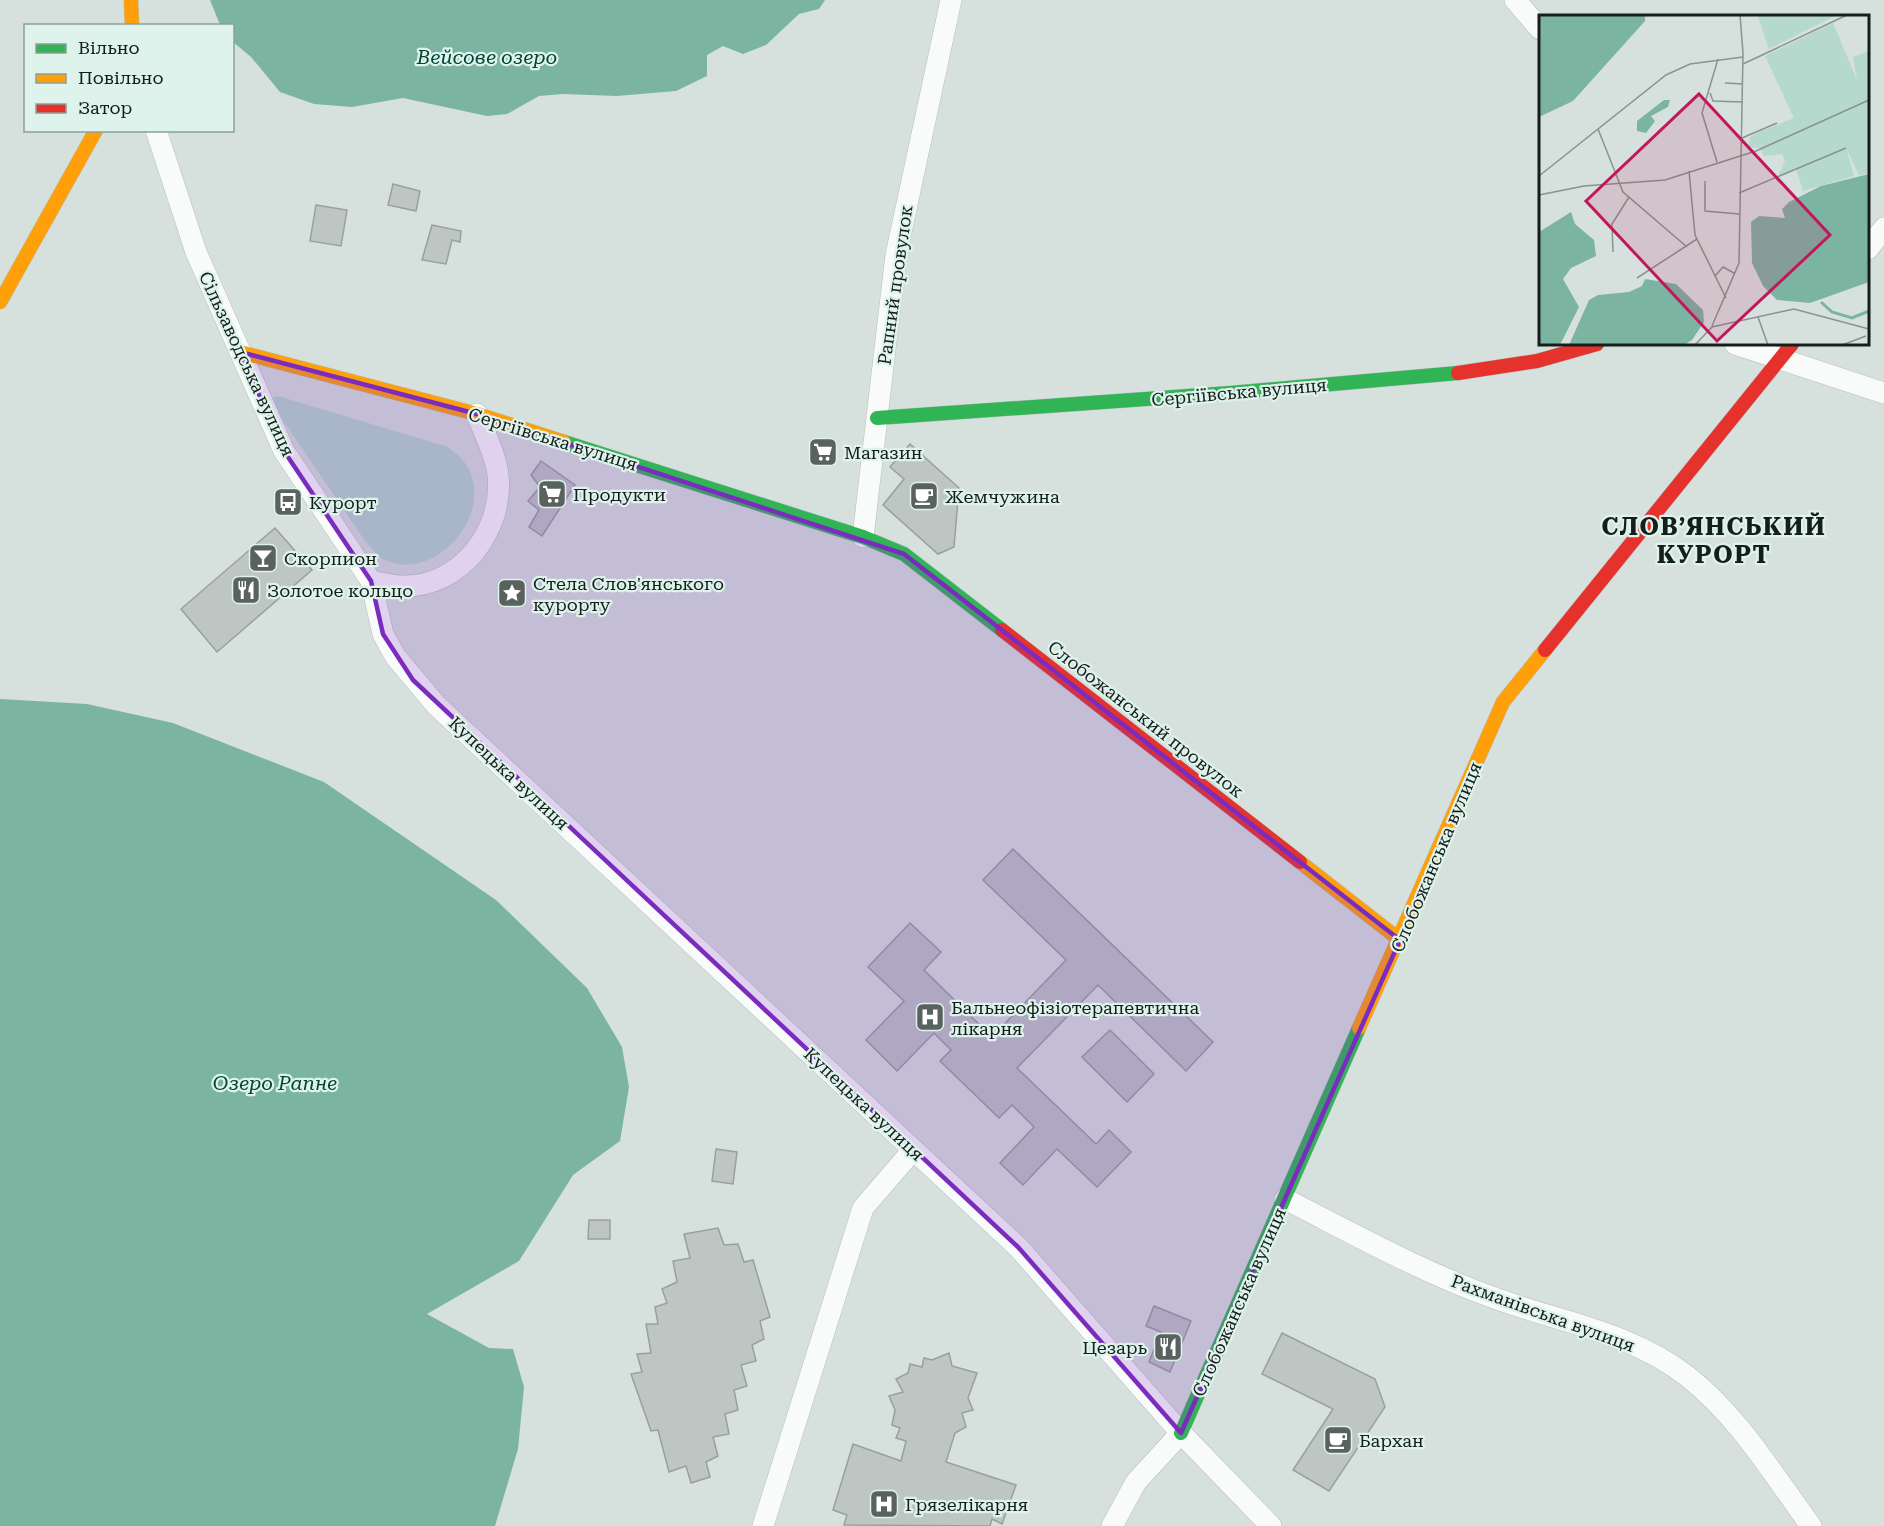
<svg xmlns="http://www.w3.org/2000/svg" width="1884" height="1526" viewBox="0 0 1884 1526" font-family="'Roboto Serif',serif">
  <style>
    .green { fill: #b5d9cc }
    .water { fill: #7cb4a2 }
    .building { fill: #bdc6c3; stroke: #98a09d; stroke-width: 1.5 }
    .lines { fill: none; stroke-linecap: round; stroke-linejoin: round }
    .street-casing { stroke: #b6bfbc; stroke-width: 22 }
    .fast-casing { stroke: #b6bfbc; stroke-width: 15 }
    .slow-casing { stroke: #b6bfbc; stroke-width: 15 }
    .jam-casing { stroke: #b6bfbc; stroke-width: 15 }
    .street { stroke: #f9fafa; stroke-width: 21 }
    .fast { stroke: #30b455; stroke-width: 14 }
    .slow { stroke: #ff9f0a; stroke-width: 14 }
    .jam { stroke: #e5322d; stroke-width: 14 }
    .marked { fill: #7b2cbf; fill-opacity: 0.2; stroke: #7b2cbf; stroke-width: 4.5; stroke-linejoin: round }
    .labels { text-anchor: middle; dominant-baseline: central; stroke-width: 4.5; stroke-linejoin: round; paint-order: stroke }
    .street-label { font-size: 18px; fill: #161e1b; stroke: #def3eb }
    .poi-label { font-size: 18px; fill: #161e1b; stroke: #def3eb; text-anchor: start }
    .water-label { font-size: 20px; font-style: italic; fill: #004535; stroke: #def3eb }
    .district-label { font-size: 24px; font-weight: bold; letter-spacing: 1.5px; fill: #161e1b; stroke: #def3eb }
    .inset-river { fill: none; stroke: #7cb4a2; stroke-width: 3 }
    .inset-road { fill: none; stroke: #89938f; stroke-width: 1.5 }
    .view { fill: #c2185b; fill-opacity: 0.15; stroke: #c2185b; stroke-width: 3 }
    .inset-edge { fill: none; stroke: #161e1b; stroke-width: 3 }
  </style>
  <rect width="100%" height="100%" fill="#d6e1dd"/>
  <path class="green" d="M278,396l170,51c6,5 13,10 17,16 33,47 -28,121 -80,97 -7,-3 -14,-13 -20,-19l-93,-137 1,-6z"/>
  <g class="water">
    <path d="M210,0h615l-6,9 -20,5 -33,31 -23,9 -20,-8 -16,9v21l-31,15 -59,5 -54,-2 -24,2 -32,18 -20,2 -84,-18 -51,9 -38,-3 -34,-12 -29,-35 -18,-15 -1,-16 -12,-1z"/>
    <path d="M0,699l87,5 86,19 151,59 172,118 91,88 35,59 7,40 -9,54 -47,34 -54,86 -92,53 62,34 24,1 11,38 -6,62 -23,77h-495z"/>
  </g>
  <g class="building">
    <path d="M393,184l27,7 -4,20 -28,-6z"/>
    <path d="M316,205l31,5 -6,36 -31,-5z"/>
    <path d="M432,225l29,6 -1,11 -8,-2 -6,24 -24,-4z"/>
    <path d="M910,444l49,44 -5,59 -16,7 -55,-49 21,-26 -14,-12z"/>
    <path d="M541,461l34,24 -33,51 -13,-9 10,-17 -11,-9 12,-14 -9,-12z"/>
    <path d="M275,528l37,42 -95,82 -36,-43z"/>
    <path d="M1013,849l200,193 -27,29 -88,-86 -81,83 79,76 13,-14 22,22 -34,35 -40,-38 -34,36 -23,-22 34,-36 -22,-22 -13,13 -59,-57 11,-11 -17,-17 -37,38 -31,-31 38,-39 -36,-34 42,-44 31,29 -17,18 68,67 74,-77 -83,-80z"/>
    <path d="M1110,1030l44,44 -27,28 -45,-45z"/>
    <path d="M716,1149l21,3 -4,32 -21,-3z"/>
    <path d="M589,1220h21v19h-22z"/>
    <path d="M718,1228l6,17 14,-1 6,18 9,-2 17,57 -10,4 4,18 -12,6 4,16 -15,4 6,21 -13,4 4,20 -13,4 4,20 -16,3 5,19 -12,6 4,15 -19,6 -5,-17 -17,6 -11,-42 -7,1 -20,-57 11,-2 -5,-18 14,-1 -5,-29h12l-3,-17 12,-4 -5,-14 15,-7 -4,-21 17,-3 -6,-24z"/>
    <path d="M1154,1306l37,15 -21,51 -21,-10 12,-30 -15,-6z"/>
    <path d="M1282,1333l93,46 10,28 -56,84 -36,-21 40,-61 -71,-35z"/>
    <path d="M949,1353l3,13 25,7 -9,25 5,12 -11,3 4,14 -11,6 -9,29 70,23 -14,39 -10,-5 -2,7 -146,-1 3,-10 -14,-5 20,-66 48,17 5,-20 -10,-3 4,-10 -8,-3 3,-15 -6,-14 14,-4 -7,-13 12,-6 2,-9 12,3 2,-9 8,2z"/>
  </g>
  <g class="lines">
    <g class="street-casing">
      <g id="street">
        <path d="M1515,0l25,29"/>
        <path d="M156,130l40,122 88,199 87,130 12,53 12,22 41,49 582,542 163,186 90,93"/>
        <path d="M1868,249l16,-21"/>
        <path d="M1735,344l149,49"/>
        <path d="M863,537l33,-282 55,-255"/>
        <path d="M371,581c10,2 22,5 32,5 58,1 101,-56 95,-111 -2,-20 -14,-42 -21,-61"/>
        <path d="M1285,1199c71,36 142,76 218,102 63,22 130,33 184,75 52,41 85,97 124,150"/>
        <path d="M763,1526l100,-318 50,-58"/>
        <path d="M1112,1526l24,-44 45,-49"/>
      </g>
    </g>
    <g class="fast-casing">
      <g id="fast">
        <path d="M877,418l353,-25 228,-20"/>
        <path d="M564,442l299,95 41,17 98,76"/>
        <path d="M1181,1433l178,-405"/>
      </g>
    </g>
    <g class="slow-casing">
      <g id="slow">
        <path d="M131,0l1,26"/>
        <path d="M0,302l96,-172"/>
        <path d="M240,352l237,62 87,28"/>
        <path d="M1300,862l100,78"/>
        <path d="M1359,1028l144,-326 42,-52"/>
      </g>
    </g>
    <g class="jam-casing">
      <g id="jam">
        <path d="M1458,373l79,-12 60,-17"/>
        <path d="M1002,630l298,232"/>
        <path d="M1545,650l247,-306"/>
      </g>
    </g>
    <use href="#street" class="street"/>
    <use href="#fast" class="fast"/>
    <use href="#slow" class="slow"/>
    <use href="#jam" class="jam"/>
  </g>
  <path class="marked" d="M240,352l237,62 427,140 496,386 -219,493 -163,-186 -605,-567 -30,-46 -12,-53 -87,-130z"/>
  <defs>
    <g id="supermarket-square" transform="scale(1.5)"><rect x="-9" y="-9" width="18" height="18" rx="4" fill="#59625f" stroke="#def3eb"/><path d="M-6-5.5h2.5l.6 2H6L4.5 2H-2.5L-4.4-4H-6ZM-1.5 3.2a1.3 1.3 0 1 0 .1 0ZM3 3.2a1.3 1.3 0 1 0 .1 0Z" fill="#fff"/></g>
    <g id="cafe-square" transform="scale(1.5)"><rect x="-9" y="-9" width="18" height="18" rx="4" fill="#59625f" stroke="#def3eb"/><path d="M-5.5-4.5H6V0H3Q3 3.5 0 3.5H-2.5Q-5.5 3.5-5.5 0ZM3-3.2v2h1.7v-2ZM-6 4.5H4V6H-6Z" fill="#fff"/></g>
    <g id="bus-square" transform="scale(1.5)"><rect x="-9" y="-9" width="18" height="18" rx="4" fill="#59625f" stroke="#def3eb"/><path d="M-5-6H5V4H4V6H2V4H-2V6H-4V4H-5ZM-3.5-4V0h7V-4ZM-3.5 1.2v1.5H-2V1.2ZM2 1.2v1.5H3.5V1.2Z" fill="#fff"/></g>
    <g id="bar-square" transform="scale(1.5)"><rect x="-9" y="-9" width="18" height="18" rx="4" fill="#59625f" stroke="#def3eb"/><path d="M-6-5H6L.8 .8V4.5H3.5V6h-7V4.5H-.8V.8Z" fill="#fff"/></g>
    <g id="restaurant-square" transform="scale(1.5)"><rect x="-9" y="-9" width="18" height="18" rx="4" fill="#59625f" stroke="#def3eb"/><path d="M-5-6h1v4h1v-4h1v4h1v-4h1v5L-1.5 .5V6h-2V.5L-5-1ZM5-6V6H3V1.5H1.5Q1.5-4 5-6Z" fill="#fff"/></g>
    <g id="sight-square" transform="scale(1.5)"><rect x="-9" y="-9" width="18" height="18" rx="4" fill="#59625f" stroke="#def3eb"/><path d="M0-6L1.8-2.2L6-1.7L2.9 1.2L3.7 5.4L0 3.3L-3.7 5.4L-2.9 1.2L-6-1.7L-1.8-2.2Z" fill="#fff"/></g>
    <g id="hospital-square" transform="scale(1.5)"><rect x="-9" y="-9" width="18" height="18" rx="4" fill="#59625f" stroke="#def3eb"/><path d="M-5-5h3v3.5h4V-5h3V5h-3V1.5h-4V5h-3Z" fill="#fff"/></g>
  </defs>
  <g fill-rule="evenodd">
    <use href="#supermarket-square" x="823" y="452"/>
    <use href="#supermarket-square" x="552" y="494"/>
    <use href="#cafe-square" x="924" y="496"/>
    <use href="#bus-square" x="288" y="502"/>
    <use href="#bar-square" x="263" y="558"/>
    <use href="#restaurant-square" x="246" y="590"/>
    <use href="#sight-square" x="512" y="593"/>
    <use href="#hospital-square" x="930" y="1017"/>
    <use href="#restaurant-square" x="1168" y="1347"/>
    <use href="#cafe-square" x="1338" y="1440"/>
    <use href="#hospital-square" x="884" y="1504"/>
  </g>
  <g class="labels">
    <g class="street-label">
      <text transform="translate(895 285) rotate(-82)">Рапний провулок</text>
      <text transform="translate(247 364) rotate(65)">Сільзаводська вулиця</text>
      <text transform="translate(1239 392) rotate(-5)">Сергіївська вулиця</text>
      <text transform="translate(553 439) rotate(17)">Сергіївська вулиця</text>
      <text transform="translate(1146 719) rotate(38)">Слобожанський провулок</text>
      <text transform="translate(509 773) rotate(43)">Купецька вулиця</text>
      <text transform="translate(1436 857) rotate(-67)">Слобожанська вулиця</text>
      <text transform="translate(864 1104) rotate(43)">Купецька вулиця</text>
      <text transform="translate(1239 1302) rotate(-66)">Слобожанська вулиця</text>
      <text transform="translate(1543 1313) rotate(20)">Рахманівська вулиця</text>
    </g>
    <g class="poi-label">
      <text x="844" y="452">Магазин</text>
      <text x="573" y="494">Продукти</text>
      <text x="945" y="496">Жемчужина</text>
      <text x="309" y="502">Курорт</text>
      <text x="284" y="558">Скорпион</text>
      <text x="533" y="583">Стела Слов'янського<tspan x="533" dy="21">курорту</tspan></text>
      <text x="267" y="590">Золотое кольцо</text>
      <text x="951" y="1007">Бальнеофізіотерапевтична<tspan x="951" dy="21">лікарня</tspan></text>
      <text x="1147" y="1347" text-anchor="end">Цезарь</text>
      <text x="1359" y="1440">Бархан</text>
      <text x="905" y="1504">Грязелікарня</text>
    </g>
    <g class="water-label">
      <text x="487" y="57">Вейсове озеро</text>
      <text x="275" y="1083">Озеро Рапне</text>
    </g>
    <g class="district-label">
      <text x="1714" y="527">СЛОВ’ЯНСЬКИЙ<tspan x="1714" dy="28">КУРОРТ</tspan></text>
    </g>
  </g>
  <g transform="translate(1539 15)">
    <rect width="330" height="330" fill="#d6e1dd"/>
    <path d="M298,0l-68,34 -11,-32 3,-2zM294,8l24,57 -4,-23 16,-6v122l-10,2 -13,-27 8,28 -51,15 -7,-22 -18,7 7,-15 -3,-7 -18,2 -4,-8 -11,-1 1,-10 7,-4 37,-15 -29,-62z" fill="#b5d9cc"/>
    <path d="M0,0h106v6l-72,80 -34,16zM125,85h6l-2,7 -17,9 4,5 -9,12 -9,-2v-10zM330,159v108l-59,21 -33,-3 -14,-14 -11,-23 -1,-41 8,-6 26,2 -3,-9 7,-7 32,-16zM32,197l4,12 19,16 2,16 -25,12 -8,11 16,28 -19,38h-21v-113zM106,264l31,5 27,26 1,12 -12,18 -8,5h-115l20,-45 9,-5 31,-3 13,-6z" fill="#7cb4a2"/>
    <path class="inset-river" d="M282,287l11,10 20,6 17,-7"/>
    <path class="inset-road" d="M204,49l104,-49M186,68l18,1M171,78l3,8 30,1M59,114l25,63 64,55M203,123l35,-15M178,147l-15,-49 16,-54M150,156l6,64 31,63M0,161l127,-101 24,-11 53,-7M166,166v30l34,3M200,178l107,-45M0,180l45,-9 81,-6 91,-29 113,-51M74,237l-1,-28 17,-27M176,261l8,-9 11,6M98,263l60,-39M219,302l10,28M173,311l27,-63 4,-210 -3,-38M156,330l17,-18 82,-18 75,20M303,330l24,-9"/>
    <path class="view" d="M160,79l131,141 -113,106 -131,-140z"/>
    <rect width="330" height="330" class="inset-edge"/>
  </g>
  <rect x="24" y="24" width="210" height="108" fill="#def3eb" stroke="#8e9e98" stroke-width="1.5"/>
  <rect x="36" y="44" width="30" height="9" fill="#30b455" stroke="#8e9e98" stroke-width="1.5"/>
  <text x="78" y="54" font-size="18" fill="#161e1b">Вільно</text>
  <rect x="36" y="74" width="30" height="9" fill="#ff9f0a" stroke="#8e9e98" stroke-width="1.5"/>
  <text x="78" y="84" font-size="18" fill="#161e1b">Повільно</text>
  <rect x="36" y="104" width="30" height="9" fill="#e5322d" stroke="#8e9e98" stroke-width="1.5"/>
  <text x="78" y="114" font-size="18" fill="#161e1b">Затор</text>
</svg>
